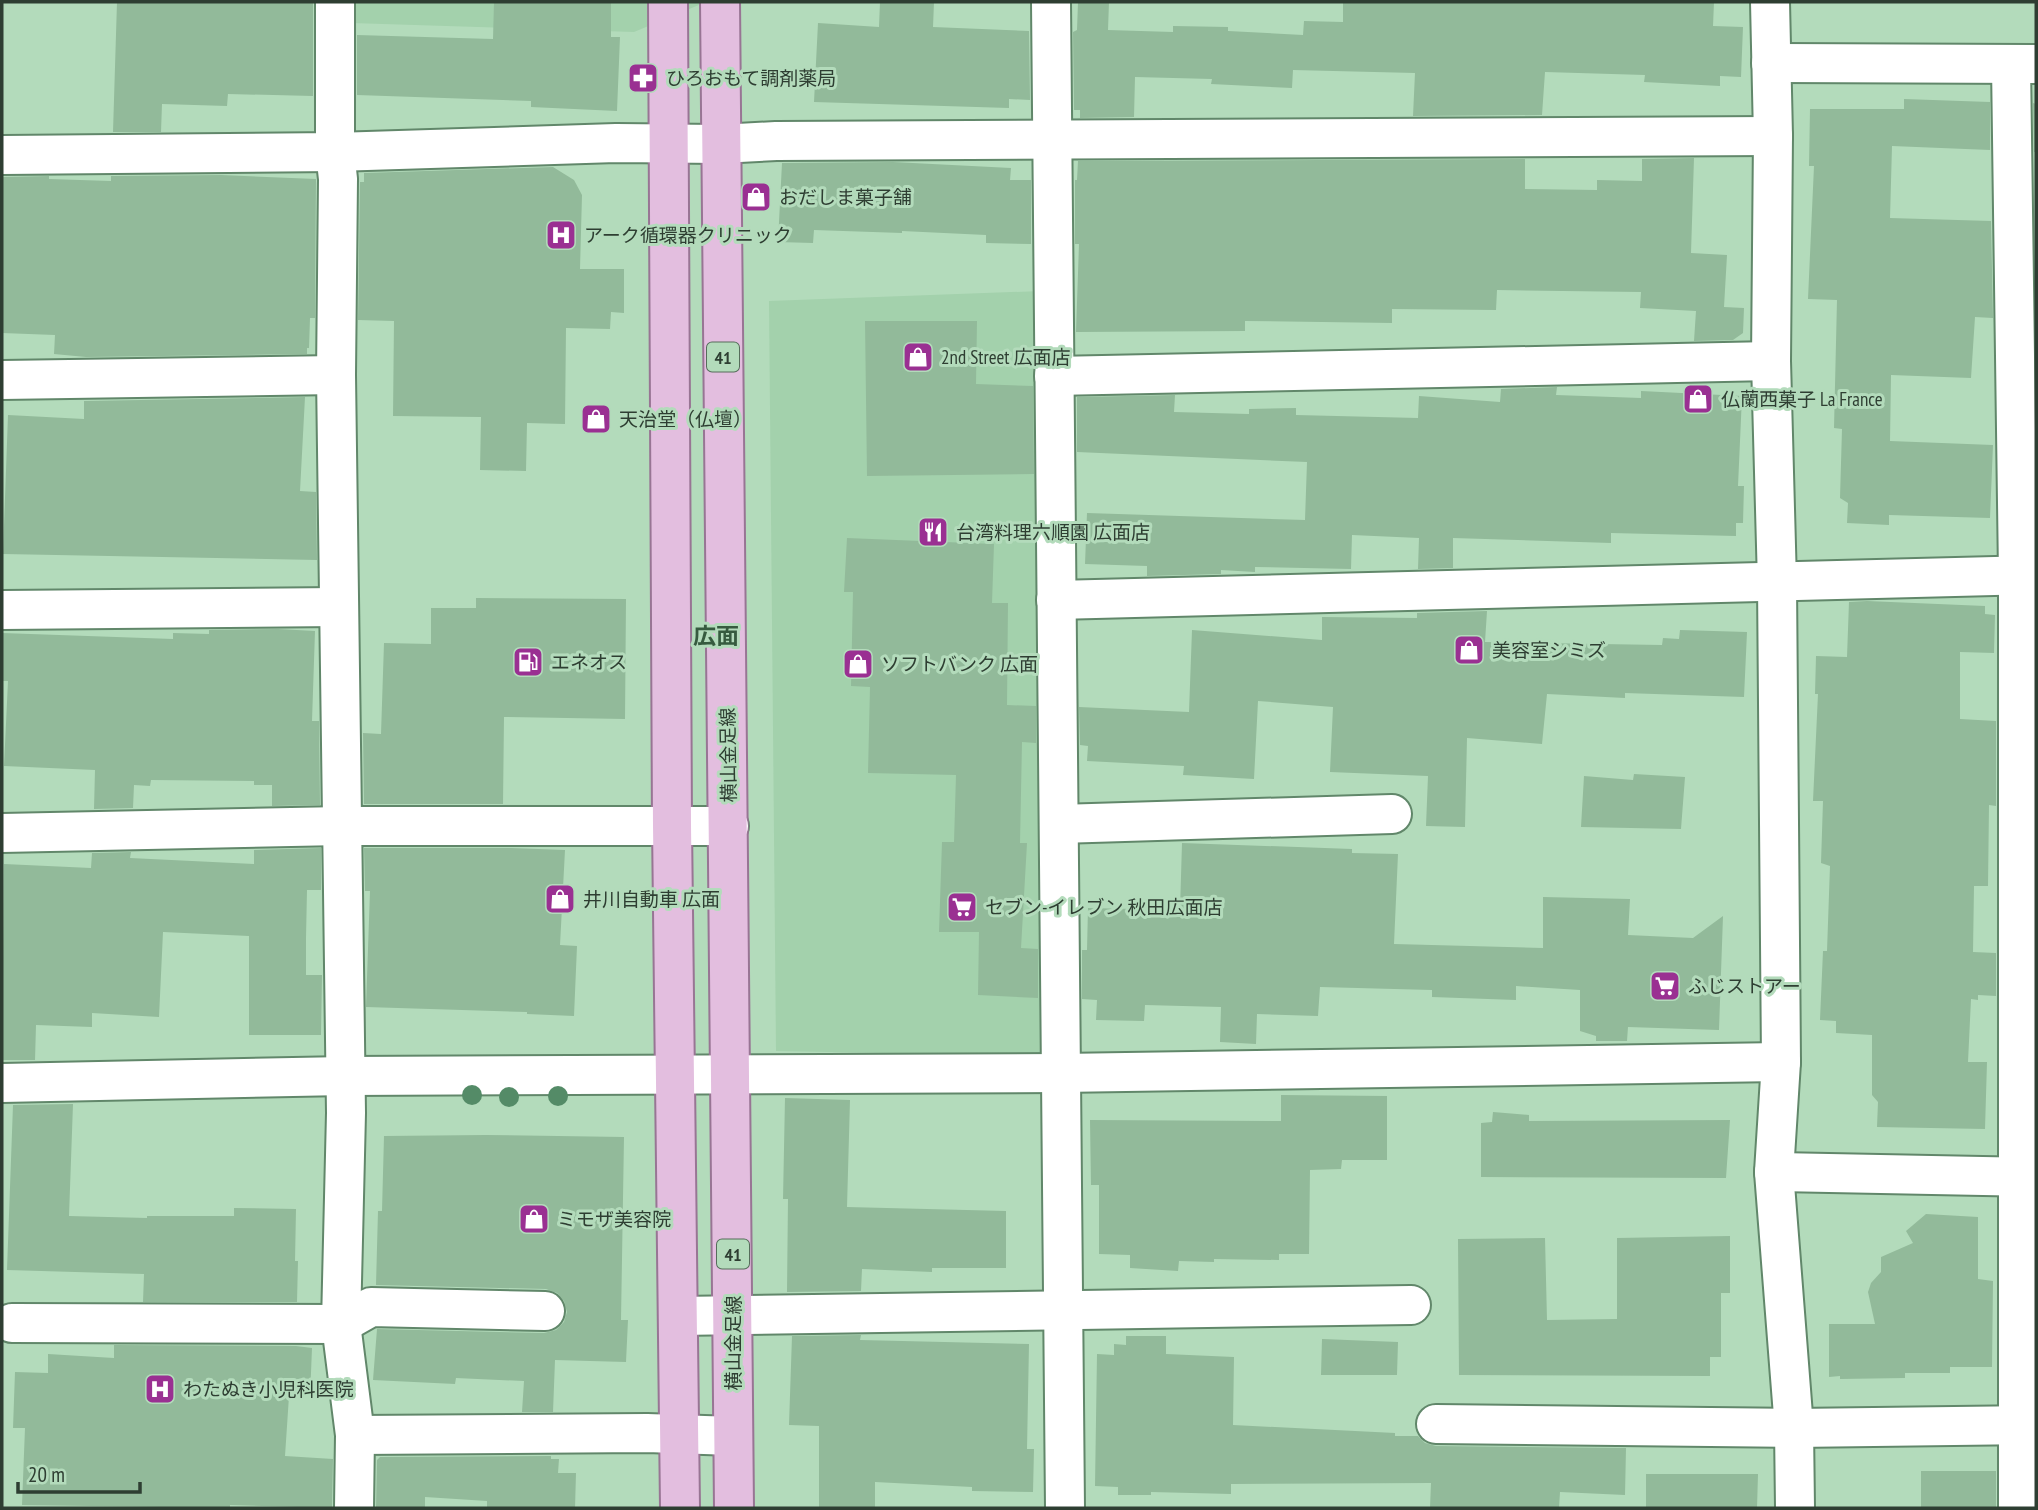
<svg xmlns="http://www.w3.org/2000/svg" width="2038" height="1510" viewBox="0 0 2038 1510" font-family="'PT Sans Narrow','Noto Sans JP',sans-serif">
  <style>
    .built { fill: #a3d1ac }
    .building { fill: #92ba9a }
    .lines { fill: none; stroke-linecap: round; stroke-linejoin: round }
    .minor-casing { stroke: #61876a; stroke-width: 42 }
    .major-casing { stroke: #987594; stroke-width: 42 }
    .minor { stroke: #fff; stroke-width: 38 }
    .major { stroke: #e3bedf; stroke-width: 38 }
    .tree { fill: #548b67 }
    .labels { text-anchor: middle; dominant-baseline: central; stroke-width: 6; stroke-linejoin: round; paint-order: stroke }
    .shield { fill: #b3dbbb; stroke: #566d5b; stroke-width: 2 }
    .shield-label { font-size: 18px; font-weight: bold; fill: #2e3e32 }
    .poi-label { font-size: 19px; fill: #2e3e32; stroke: #b3dbbb; text-anchor: start }
    .street-label { font-size: 19px; fill: #2e3e32; stroke: #b3dbbb }
    .quarter-label { font-size: 23px; font-weight: bold; fill: #365b3f; stroke: #b3dbbb }
  </style>
  <rect width="100%" height="100%" fill="#b3dbbb"/>
  <g class="built">
    <path d="M351,2h355l-72,30 -283,-9z"/>
    <path d="M1041,291l9,765 -274,-5 -7,-750z"/>
  </g>
  <g class="building">
    <path d="M117,2h196v94l-85,-2 -1,12 -65,-2 -1,28h-48z"/>
    <path d="M494,2h117v35h9l-3,74 -86,-4v-6l-174,-6v-60l136,4z"/>
    <path d="M880,2h54l-1,25 96,4 1,69 -21,-1v9l-195,-6 4,-79 61,4z"/>
    <path d="M1078,2h31l-1,28 65,2v-6l55,1v4l75,4 1,-14 39,1v-20h371l-1,24 30,1 -2,50 -21,-1v10l-76,-4 1,-7 -100,-3 -3,43 -129,1 2,-43 -122,-3 -1,18 -81,-4 1,-5 -77,-2 -1,40 -54,1v-8h-6l-1,-78 4,-2z"/>
    <path d="M1904,99l86,3v48l-98,-4 -2,72 101,3 2,97 -18,-1 -4,61 -80,-3 -1,66 103,4 -3,73 -101,-3v10l-42,-2 1,-20 -8,-5 2,-69 -8,-1 3,-128 -29,-1 6,-133h-5l1,-57h94z"/>
    <path d="M2033,103l3,1v48h-2z"/>
    <path d="M1694,158l-3,95 36,2 -3,52 20,1 -1,25 -10,7 -39,1 2,-30 -56,-3 1,-16 -144,-2 -1,20 -104,-1v14l-147,-2v10l-169,1 3,-88h-4v-64h2l1,-19 447,-2v30l72,1v-10l45,1v-22z"/>
    <path d="M893,162l118,6 -1,12h21v64l-45,-1v-8l-84,-4v2l-88,-3 -1,13 -35,-1 4,-79z"/>
    <path d="M553,167l21,13 8,15 -2,74h44v44l-13,-1 -1,17 -44,-1 -1,96 -38,-1 -1,48 -46,-1 1,-53 -88,-1 1,-95 -36,-1 2,-138h4v-9z"/>
    <path d="M221,175l95,4 -1,139h-5l-1,30h-2v6l-221,3 -32,-3 1,-19 -53,-2v-156l47,-1v3l62,2v-5z"/>
    <path d="M865,321h112l-1,63 57,2 1,88 -167,2z"/>
    <path d="M1557,387l-1,8 85,3v-7l101,5 -4,90h6l-1,37h-7v13l-125,-3v10l-158,-5v30l-35,1 1,-31 -67,-3 -1,34 -96,-2v5l-34,-2v4l-74,2v-10l-62,-2 2,-51 218,7 2,-58 -230,-10v-55l98,-2 -1,17 75,2v-5l47,-1v7l122,3 1,-22 81,6 1,-13z"/>
    <path d="M305,397l-5,94 16,1 1,68 -314,-6 5,-139 76,4v-18z"/>
    <path d="M847,538l147,6 -2,59h16l-1,102 29,1v37l-14,-1 -2,101h7l-6,105 17,1v49l-60,-3 1,-63h-40l3,-90h12l2,-67 -88,-2 2,-86 -19,-1 2,-94h-9z"/>
    <path d="M476,598l150,1 -1,120 -121,-2 -1,87h-139l-1,-71 18,1 3,-91 47,1v-36h45z"/>
    <path d="M1867,601l118,5v8l10,1 -1,38 -34,-1v67l36,2v85l-7,-1 -1,81h-14l-1,66 23,1v43l-18,-1v5l-7,-1 -3,63h19l-2,67 -108,-2 1,-25 -6,-7v-60l-36,-2v-12l-16,-1 3,-69h4l3,-85 -9,-3 2,-62h-10l5,-107h-3l1,-38 31,1 2,-55z"/>
    <path d="M1487,611l-2,31 177,3 1,-7 16,1 1,-9 67,2 -3,65 -119,-4v5l-78,-4 -5,50 -75,-6 -2,89 -39,-1 2,-50 -98,-4 3,-65 -75,-6 -4,78 -71,-4 1,-9 -97,-5 1,-15 -8,-1 -1,-38 110,5 3,-82 130,10v-23l95,1v-5z"/>
    <path d="M278,629l37,2 -3,90h7l1,84 -48,1v-21h-18v-4l-103,-1 -1,6 -16,-1 -1,23 -39,1 1,-39 -91,-4 4,-85h-6v-48l171,6v-6l36,1v-4z"/>
    <path d="M1634,774l51,3 -4,52 -100,-2 3,-51 49,4z"/>
    <path d="M1182,843l170,6v4l46,1 -4,90 149,4v-51l87,2 -2,36 65,3 30,-22 -4,114 -91,-3 -1,14h-31v-5l-16,-5v-41l-64,-4v14l-84,-3v-7l-112,-3 -2,29 -61,-2 -1,30 -36,-2 1,-35 -76,-2 -1,16 -48,-1 1,-20 -15,-1v-49h5l1,-42 92,2z"/>
    <path d="M321,848v42h-14l-1,48v37h16l-1,60h-72v-99l-86,-4 -4,85 -67,-4v14l-56,-2 -1,35h-33l2,-196 87,4 1,-15 39,-1 -1,6 124,6v-14z"/>
    <path d="M364,848h147l54,2 -5,95 17,1 -3,70 -47,-2v-2l-161,-5 4,-116h-5z"/>
    <path d="M1281,1095l106,1v64h-45l-1,9 -31,1 -1,84h-30v6l-65,-1v3l-35,-1 -1,10 -48,-3v-13l-31,-1v-69h-8l-1,-65 191,1z"/>
    <path d="M785,1098l65,2 -3,107 159,4v57h-74v4l-70,-3 -1,22 -74,1 1,-93h-5z"/>
    <path d="M73,1104l-4,112 78,2v-2h87v-8l62,1 -1,52h3l-1,41h-154l1,-28 -137,-4 6,-165z"/>
    <path d="M1493,1112l36,3v6l201,-1 -4,58 -245,-1v-54l11,-1z"/>
    <path d="M486,1135l138,2 -3,183h7l-2,42 -71,-2 -2,52h-31l2,-31 -68,-3 -1,6 -82,-4 4,-51 167,4 12,-3 8,-8 3,-10 -3,-11 -7,-8 -11,-4 -170,-4 2,-74h4l2,-75z"/>
    <path d="M1926,1214l52,3v62l15,2 -1,86h-42v6h-45v5l-65,1v-3l-11,1v-53h46l-7,-32 3,-9 10,-11v-15l32,-14 -7,-12z"/>
    <path d="M1730,1236v57h-9v64h-11v19l-251,-1 -1,-136 87,-1 2,82 70,-1v-81z"/>
    <path d="M861,1335l-1,5 169,4 -2,105h7l-1,43 -61,-1v-4l-97,-5v26h-56v-82l-30,-1 3,-89z"/>
    <path d="M1126,1336h40v18l68,3 -1,68 162,8v3h23l7,7 11,3 190,2 -1,47 -65,-3 -1,16h-129l1,-25 -200,1v10l-80,-2v3h-33v-8l-23,-1 2,-132 17,1v-11l12,1z"/>
    <path d="M1322,1339l76,3 -1,33h-76z"/>
    <path d="M114,1345l182,1 16,2 -2,49 -21,-1 -4,60 48,3 -1,49 -102,-3v3l-208,-3 3,-77h-12l2,-56 33,1v-19l66,4z"/>
    <path d="M551,1456v3h8l-1,14h18l-1,35h-88v-7l-62,-4v11h-49l1,-48 3,-3z"/>
    <rect x="1921" y="1471" width="75" height="37"/>
    <path d="M1646,1474h112l-1,34h-111z"/>
  </g>
  <g class="lines">
    <g class="minor-casing">
      <g id="minor">
        <path d="M335,2v150l3,27 -2,196 10,738 -5,211 14,111 -1,73"/>
        <path d="M1051,2l14,1506"/>
        <path d="M1770,2l3,134 -2,225 6,222 4,479 -7,110 20,256 1,80"/>
        <path d="M1771,63l265,1"/>
        <path d="M2011,64l7,511v933"/>
        <path d="M2,155l333,-3 281,-9 104,1 56,-3 997,-5"/>
        <path d="M1054,376l717,-15"/>
        <path d="M2,380l334,-5"/>
        <path d="M1056,600l980,-25"/>
        <path d="M2,610l337,-3"/>
        <path d="M1059,824l333,-10"/>
        <path d="M2,833l339,-7h388"/>
        <path d="M2,1083l343,-7 716,-3 720,-11"/>
        <path d="M1774,1172l262,5"/>
        <path d="M678,1316l733,-11"/>
        <path d="M12,1323l329,1 30,-17 174,4"/>
        <path d="M1436,1424l358,4 242,-3"/>
        <path d="M355,1435l292,-2 86,3"/>
      </g>
    </g>
    <g class="major-casing">
      <g id="major">
        <path d="M668,2l4,823 8,683"/>
        <path d="M720,2l14,1506"/>
      </g>
    </g>
    <use href="#minor" class="minor"/>
    <use href="#major" class="major"/>
  </g>
  <g class="tree">
    <circle cx="472" cy="1095" r="10"/>
    <circle cx="558" cy="1096" r="10"/>
    <circle cx="509" cy="1097" r="10"/>
  </g>
  <defs>
    <g id="pharmacy-square" transform="scale(1.575)"><rect x="-9" y="-9" width="18" height="18" rx="4" fill="#9a3092" stroke="#b3dbbb"/><path d="M-2-6h4v4h4v4h-4v4h-4v-4h-4v-4h4Z" fill="#fff"/></g>
    <g id="shop-square" transform="scale(1.575)"><rect x="-9" y="-9" width="18" height="18" rx="4" fill="#9a3092" stroke="#b3dbbb"/><path d="M-5-2.5h2.3a2.7 3.5 0 0 1 5.4 0H5L5.5 6h-11ZM-1.5-2.5h3a1.5 2.3 0 0 0-3 0Z" fill="#fff"/></g>
    <g id="hospital-square" transform="scale(1.575)"><rect x="-9" y="-9" width="18" height="18" rx="4" fill="#9a3092" stroke="#b3dbbb"/><path d="M-5-5h3v3.5h4V-5h3V5h-3V1.5h-4V5h-3Z" fill="#fff"/></g>
    <g id="restaurant-square" transform="scale(1.575)"><rect x="-9" y="-9" width="18" height="18" rx="4" fill="#9a3092" stroke="#b3dbbb"/><path d="M-5-6h1v4h1v-4h1v4h1v-4h1v5L-1.5 .5V6h-2V.5L-5-1ZM5-6V6H3V1.5H1.5Q1.5-4 5-6Z" fill="#fff"/></g>
    <g id="fuel-square" transform="scale(1.575)"><rect x="-9" y="-9" width="18" height="18" rx="4" fill="#9a3092" stroke="#b3dbbb"/><path d="M-5.5-6h7V0h2V4h1.3V-2.5L3-4.5l.8-.8L6-3V5H2.5V1h-1V6h-7ZM-4.2-4.7v3.2H.2V-4.7Z" fill="#fff"/></g>
    <g id="supermarket-square" transform="scale(1.575)"><rect x="-9" y="-9" width="18" height="18" rx="4" fill="#9a3092" stroke="#b3dbbb"/><path d="M-6-5.5h2.5l.6 2H6L4.5 2H-2.5L-4.4-4H-6ZM-1.5 3.2a1.3 1.3 0 1 0 .1 0ZM3 3.2a1.3 1.3 0 1 0 .1 0Z" fill="#fff"/></g>
  </defs>
  <g fill-rule="evenodd">
    <use href="#pharmacy-square" x="643" y="78"/>
    <use href="#shop-square" x="756" y="197"/>
    <use href="#hospital-square" x="561" y="235"/>
    <use href="#shop-square" x="918" y="357"/>
    <use href="#shop-square" x="1698" y="399"/>
    <use href="#shop-square" x="596" y="419"/>
    <use href="#restaurant-square" x="933" y="532"/>
    <use href="#shop-square" x="1469" y="650"/>
    <use href="#fuel-square" x="528" y="662"/>
    <use href="#shop-square" x="858" y="664"/>
    <use href="#shop-square" x="560" y="899"/>
    <use href="#supermarket-square" x="962" y="907"/>
    <use href="#supermarket-square" x="1665" y="986"/>
    <use href="#shop-square" x="534" y="1219"/>
    <use href="#hospital-square" x="160" y="1389"/>
  </g>
  <g class="labels">
    <g class="shield">
      <rect x="707" y="342.5" width="32" height="29" rx="5"/>
      <rect x="717" y="1239.5" width="32" height="29" rx="5"/>
    </g>
    <g class="shield-label">
      <text x="723" y="357">41</text>
      <text x="733" y="1254">41</text>
    </g>
    <g class="poi-label">
      <text x="666" y="78">ひろおもて調剤薬局</text>
      <text x="779" y="197">おだしま菓子舗</text>
      <text x="584" y="235">アーク循環器クリニック</text>
      <text x="941" y="357">2nd Street 広面店</text>
      <text x="1721" y="399">仏蘭西菓子 La France</text>
      <text x="619" y="419">天治堂（仏壇）</text>
      <text x="956" y="532">台湾料理六順園 広面店</text>
      <text x="1492" y="650">美容室シミズ</text>
      <text x="551" y="662">エネオス</text>
      <text x="881" y="664">ソフトバンク 広面</text>
      <text x="583" y="899">井川自動車 広面</text>
      <text x="985" y="907">セブン-イレブン 秋田広面店</text>
      <text x="1688" y="986">ふじストアー</text>
      <text x="557" y="1219">ミモザ美容院</text>
      <text x="183" y="1389">わたぬき小児科医院</text>
    </g>
    <g class="street-label">
      <text transform="translate(728 755) rotate(-91)">横山金足線</text>
      <text transform="translate(733 1343) rotate(-90)">横山金足線</text>
    </g>
    <g class="quarter-label">
      <text x="716" y="635">広面</text>
    </g>
  </g>
  <rect width="2038" height="1510" fill="none" stroke="#2e3e32" stroke-width="7"/>
  <path d="M18 1482v10h122v-10" fill="none" stroke="#2e3e32" stroke-width="3.5"/>
  <text x="28" y="1482" font-size="21" fill="#2e3e32" stroke="#b3dbbb" stroke-width="5" paint-order="stroke">20 m</text>
</svg>
